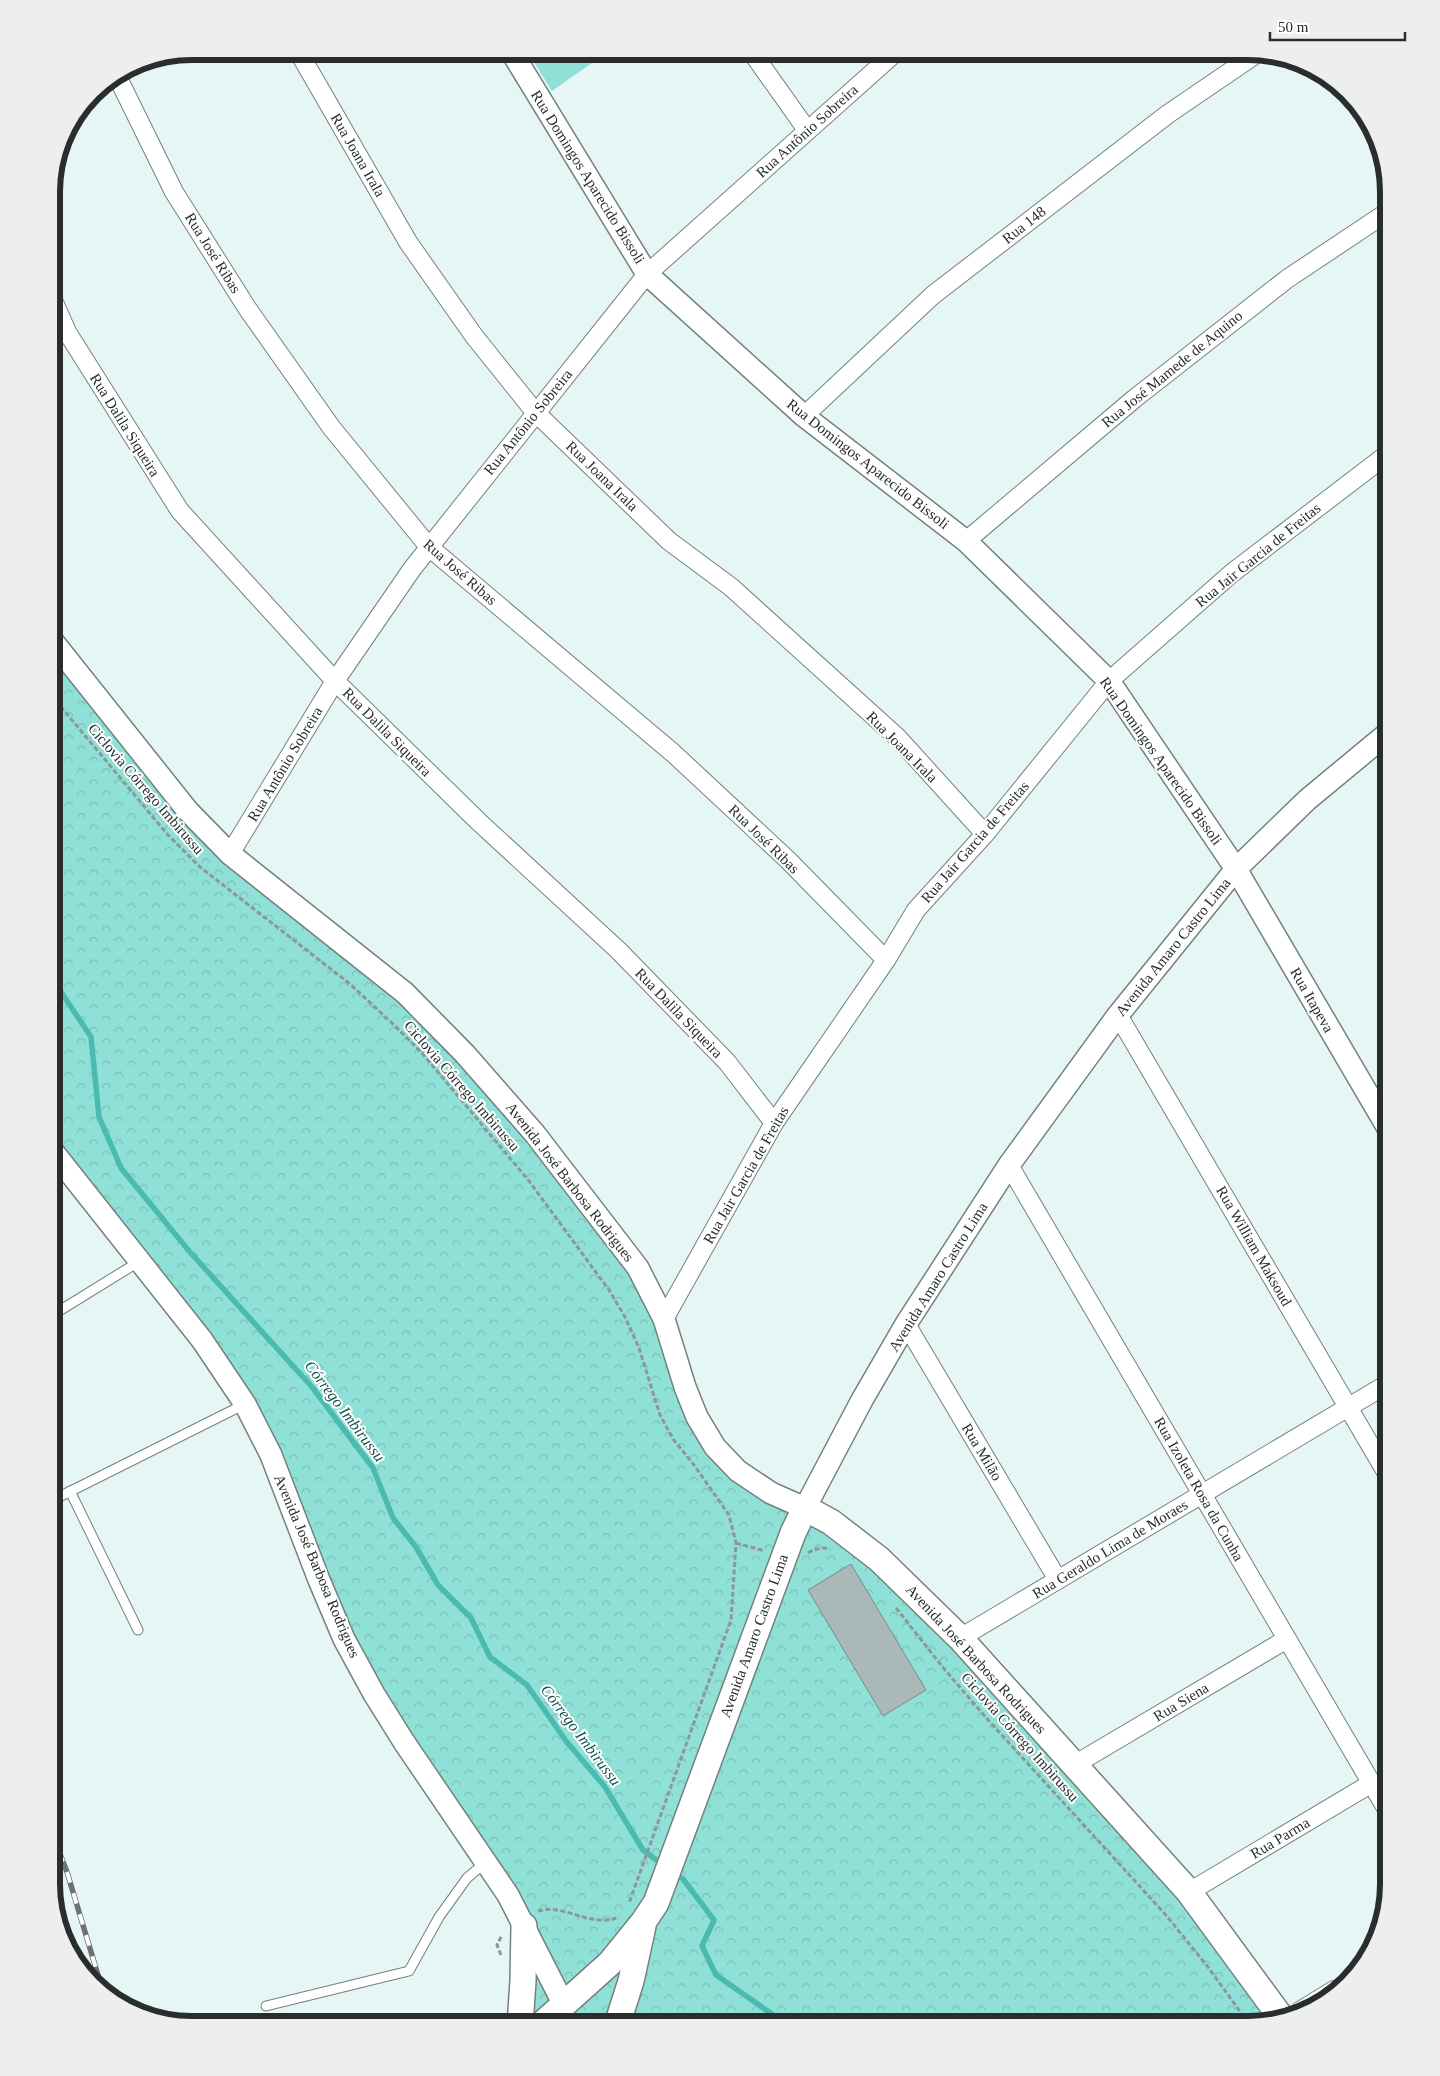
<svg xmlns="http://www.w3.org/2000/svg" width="1440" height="2076" viewBox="0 0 1440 2076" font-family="'Times New Roman',serif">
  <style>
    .green { fill: #8fe0d7 }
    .park { fill: url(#park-crowns) }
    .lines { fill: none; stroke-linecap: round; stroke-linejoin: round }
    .stream { stroke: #4bbbb0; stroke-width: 5.5 }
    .building { fill: #aab9b7; stroke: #7c8b88 }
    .service-casing { stroke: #73817f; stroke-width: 11 }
    .minor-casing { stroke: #73817f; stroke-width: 20 }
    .tertiary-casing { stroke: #73817f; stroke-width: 24 }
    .secondary-casing { stroke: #73817f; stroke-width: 28 }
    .path { stroke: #8d9896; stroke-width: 3; stroke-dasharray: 5 2.5; stroke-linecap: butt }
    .service { stroke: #fff; stroke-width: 9 }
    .minor { stroke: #fff; stroke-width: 18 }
    .tertiary { stroke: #fff; stroke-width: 21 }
    .secondary { stroke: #fff; stroke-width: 25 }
    .rail-casing { stroke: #6a7372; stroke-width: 5.5 }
    .rail { stroke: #fff; stroke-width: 4; stroke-dasharray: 11; stroke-linecap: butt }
    .labels { text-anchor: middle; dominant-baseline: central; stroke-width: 4; stroke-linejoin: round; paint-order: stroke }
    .street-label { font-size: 15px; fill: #282e2d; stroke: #fff }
    .water-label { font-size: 16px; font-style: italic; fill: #13544e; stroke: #fff }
    .rim { fill: none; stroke: #282e2d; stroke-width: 6 }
  </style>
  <defs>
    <pattern id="park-crowns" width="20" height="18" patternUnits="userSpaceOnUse" patternTransform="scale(1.25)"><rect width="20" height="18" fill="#8fe0d7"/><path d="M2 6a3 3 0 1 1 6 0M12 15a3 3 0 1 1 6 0" fill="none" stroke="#7bc0b9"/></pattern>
  </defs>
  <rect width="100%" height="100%" fill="#e6f6f4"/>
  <path class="green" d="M527,51h82l-57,40z"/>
  <g class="park">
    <path d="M51,642l128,162 217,181 233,276 77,179 86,65 -179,520h-86l-12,-107 -120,-183 -159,-338 -185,-245z"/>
    <path d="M810,1514l69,48 413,451 -44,12h-617l9,-35 16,-70z"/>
  </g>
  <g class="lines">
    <g class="stream">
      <path d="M51,977l40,60 8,80 22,51 68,83 123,136 61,81 20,50 23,29 22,38 33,33 19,39 37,28 39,56 39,46 38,63 20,15"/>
      <path d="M674,1873l9,6 31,41 -12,26 14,29 56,39 9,11"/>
    </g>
  </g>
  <path class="building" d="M851,1564l75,126 -43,26 -75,-126z"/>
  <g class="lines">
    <g class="service-casing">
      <g id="service">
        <path d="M51,1316l89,-55"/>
        <path d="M70,1491l68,139"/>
        <path d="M51,1501l194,-97"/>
        <path d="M266,2006l143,-35 30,-54 28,-39 19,-16"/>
      </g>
    </g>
    <g class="minor-casing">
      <g id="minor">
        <path d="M298,51l110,191 66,94 61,76 134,129 62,46 167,151 87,96"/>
        <path d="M751,51l56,79"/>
        <path d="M117,76l57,116 73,116 84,119 98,120 244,206 115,107 98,100"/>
        <path d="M52,298l15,34 113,179 155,170 144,141 139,128 109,112 47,61"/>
        <path d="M804,416l129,-121 235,-181 91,-62"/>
        <path d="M966,541l168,-142 153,-120 102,-68"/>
        <path d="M230,854l105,-173 77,-112 235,-295 250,-223"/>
        <path d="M1118,1015l271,462"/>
        <path d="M1009,1165l380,648"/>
        <path d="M664,1319l110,-196 112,-163 30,-50 69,-76 124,-153 123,-108 157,-120"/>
        <path d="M906,1324l152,256"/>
        <path d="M960,1638l429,-255"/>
        <path d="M1074,1765l213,-126"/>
        <path d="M1189,1892l183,-109"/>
        <path d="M1300,2011l34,-21"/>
      </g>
    </g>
    <g class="tertiary-casing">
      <g id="tertiary">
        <path d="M511,51l136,223 157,142 162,125 143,140 127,188 153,261"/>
        <path d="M51,639l137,172 42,43 175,139 60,61 70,80 103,134 26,51 21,68 12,30 18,30 23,24 33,22 34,15 57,-108 44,-76 103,-159 109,-150 118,-146 71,-69 82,-68"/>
        <path d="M51,1149l151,191 43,64 26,51 48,125 25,59 30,55 30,48 104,153 56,110"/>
      </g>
    </g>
    <g class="secondary-casing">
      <g id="secondary">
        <path d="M520,2025l3,-44 1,-55"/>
        <path d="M541,2025l69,-62 34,-42 12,-18 137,-370 12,-25 26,14 48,37 81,79 229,254 91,124"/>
        <path d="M617,2025l14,-44 12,-55"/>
      </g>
    </g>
    <g class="path">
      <path d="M51,695l117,140 32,32 150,117 42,39 30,30 107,128 80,109 16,27 14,31 21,67 13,24 21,26 35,50 7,28 -5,77 -102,283"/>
      <path d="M736,1543l29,8"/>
      <path d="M808,1553c7,-4 16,-7 22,-3"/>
      <path d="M896,1608l49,62 44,51 176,193 43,53 41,57"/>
      <path d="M538,1911c27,-8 53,18 81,6"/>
      <path d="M501,1955l-4,-10 5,-10"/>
    </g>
    <use href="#service" class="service"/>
    <use href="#minor" class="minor"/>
    <use href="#tertiary" class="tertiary"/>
    <use href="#secondary" class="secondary"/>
    <g class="rail-casing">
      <path id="rail" d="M51,1831l16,41 34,113"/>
    </g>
    <use href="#rail" class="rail"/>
  </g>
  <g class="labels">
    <g class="street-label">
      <text transform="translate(807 131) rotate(-42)">Rua Antônio Sobreira</text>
      <text transform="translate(358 155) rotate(60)">Rua Joana Irala</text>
      <text transform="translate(588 177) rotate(58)">Rua Domingos Aparecido Bissoli</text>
      <text transform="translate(1024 225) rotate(-38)">Rua 148</text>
      <text transform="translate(213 253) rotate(58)">Rua José Ribas</text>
      <text transform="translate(1172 369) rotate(-39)">Rua José Mamede de Aquino</text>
      <text transform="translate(528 422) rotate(-51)">Rua Antônio Sobreira</text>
      <text transform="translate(125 425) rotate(58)">Rua Dalila Siqueira</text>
      <text transform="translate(868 464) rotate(38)">Rua Domingos Aparecido Bissoli</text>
      <text transform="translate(602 476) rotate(44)">Rua Joana Irala</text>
      <text transform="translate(1258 555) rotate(-39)">Rua Jair Garcia de Freitas</text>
      <text transform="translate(460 572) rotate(41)">Rua José Ribas</text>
      <text transform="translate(387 732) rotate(45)">Rua Dalila Siqueira</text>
      <text transform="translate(902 747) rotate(45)">Rua Joana Irala</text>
      <text transform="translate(1161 761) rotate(55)">Rua Domingos Aparecido Bissoli</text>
      <text transform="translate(285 764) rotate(-59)">Rua Antônio Sobreira</text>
      <text transform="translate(146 789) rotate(49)">Ciclovia Córrego Imbirussu</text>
      <text transform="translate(764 839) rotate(44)">Rua José Ribas</text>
      <text transform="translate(975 842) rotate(-49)">Rua Jair Garcia de Freitas</text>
      <text transform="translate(1173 947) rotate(-51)">Avenida Amaro Castro Lima</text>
      <text transform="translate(1312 1000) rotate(60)">Rua Itapeva</text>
      <text transform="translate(679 1013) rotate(46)">Rua Dalila Siqueira</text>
      <text transform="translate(462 1086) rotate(49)">Ciclovia Córrego Imbirussu</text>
      <text transform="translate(746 1175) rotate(-60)">Rua Jair Garcia de Freitas</text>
      <text transform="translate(570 1182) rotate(52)">Avenida José Barbosa Rodrigues</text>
      <text transform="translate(1254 1246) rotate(60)">Rua William Maksoud</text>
      <text transform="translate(938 1277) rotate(-58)">Avenida Amaro Castro Lima</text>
      <text transform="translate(982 1452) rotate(59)">Rua Milão</text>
      <text transform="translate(1199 1489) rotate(60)">Rua Izoleta Rosa da Cunha</text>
      <text transform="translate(1110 1549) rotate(-31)">Rua Geraldo Lima de Moraes</text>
      <text transform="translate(317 1566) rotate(67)">Avenida José Barbosa Rodrigues</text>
      <text transform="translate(754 1636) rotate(-70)">Avenida Amaro Castro Lima</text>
      <text transform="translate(976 1659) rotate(47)">Avenida José Barbosa Rodrigues</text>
      <text transform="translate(1181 1702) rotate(-31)">Rua Siena</text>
      <text transform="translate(1020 1737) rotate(48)">Ciclovia Córrego Imbirussu</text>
      <text transform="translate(1280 1838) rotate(-31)">Rua Parma</text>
    </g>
    <g class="water-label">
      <text transform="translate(345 1411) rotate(53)">Córrego Imbirussu</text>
      <text transform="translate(581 1735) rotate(53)">Córrego Imbirussu</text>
    </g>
  </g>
  <path d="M0 0H1440V2076H0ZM192 60H1248A132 132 0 0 1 1380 192V1884A132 132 0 0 1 1248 2016H192A132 132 0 0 1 60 1884V192A132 132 0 0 1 192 60Z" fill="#eee" fill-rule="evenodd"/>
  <path class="rim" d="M192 60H1248A132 132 0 0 1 1380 192V1884A132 132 0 0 1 1248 2016H192A132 132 0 0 1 60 1884V192A132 132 0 0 1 192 60Z"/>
  <path d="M1270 32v8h135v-8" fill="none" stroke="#282e2d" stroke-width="2.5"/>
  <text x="1278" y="32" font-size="15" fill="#282e2d" stroke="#ffffff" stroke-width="4" paint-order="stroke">50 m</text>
</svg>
